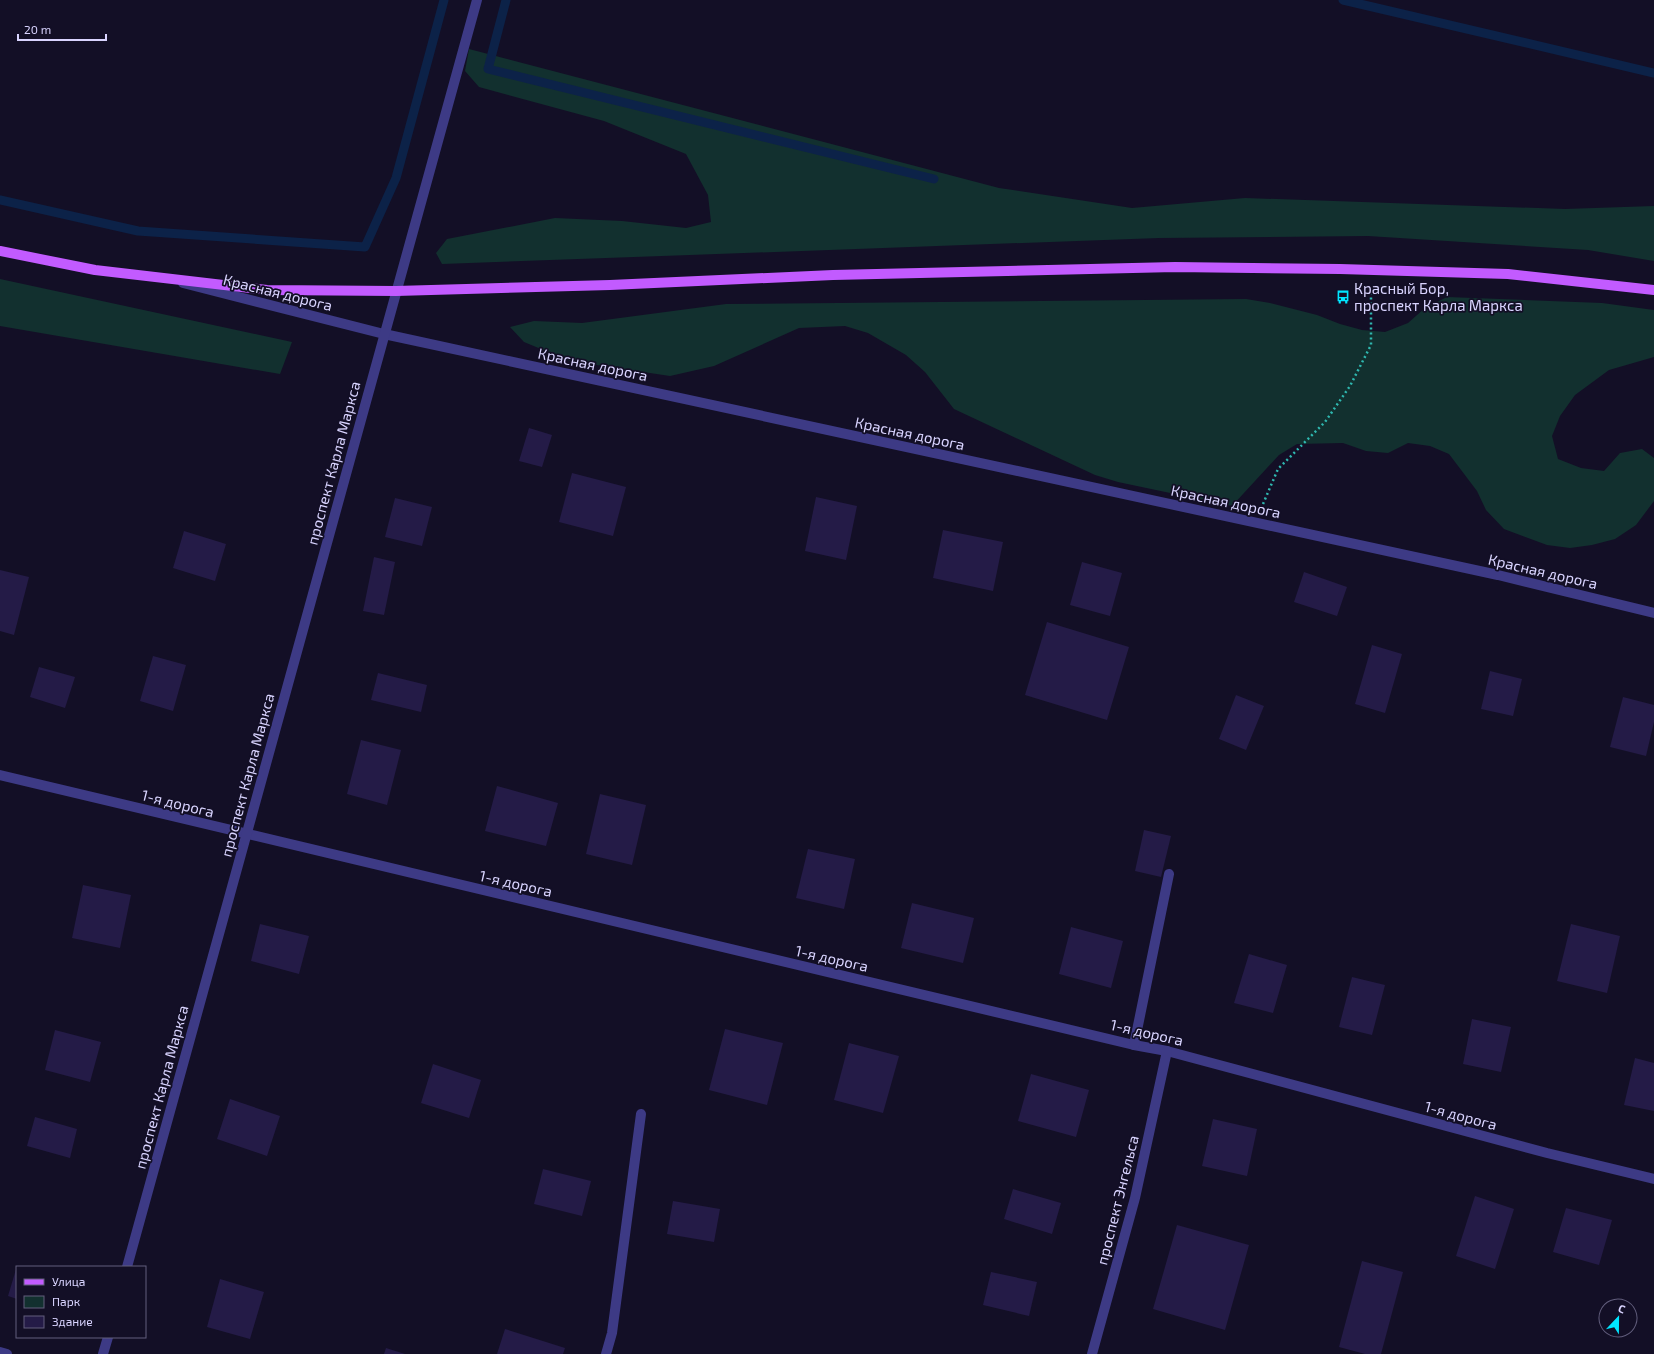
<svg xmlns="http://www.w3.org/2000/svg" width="1654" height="1354" viewBox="0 0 1654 1354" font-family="'Exo 2',sans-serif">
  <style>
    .green { fill: #12302f }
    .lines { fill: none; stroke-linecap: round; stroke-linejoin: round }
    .stream { stroke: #0c2248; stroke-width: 9 }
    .building { fill: #241b47 }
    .path { stroke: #2fb8b0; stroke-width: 2.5; stroke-dasharray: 2 3; stroke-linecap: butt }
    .minor { stroke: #3d3a85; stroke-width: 10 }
    .major { stroke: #c25bff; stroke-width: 10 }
    .labels { text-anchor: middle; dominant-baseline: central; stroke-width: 3.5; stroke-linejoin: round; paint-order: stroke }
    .poi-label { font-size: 15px; fill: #d9d4ff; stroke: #130f26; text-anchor: start }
    .street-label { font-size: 15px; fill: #d9d4ff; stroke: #130f26 }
  </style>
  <rect width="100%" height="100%" fill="#130f26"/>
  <g class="green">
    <path d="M469,49l530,139 133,20 113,-10 320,11 89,-3v55l-66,-11 -220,-14 -209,2 -717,26 -6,-11 11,-14 108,-21 67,3 64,7 25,-6 -3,-27 -22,-41 -82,-33 -125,-34 -14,-16z"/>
    <path d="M0,279l292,63 -12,32 -280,-48z"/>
    <path d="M1447,297l155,6 52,7v47l-45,13 -34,25 -15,21 -8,20 6,23 23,9 23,3 16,-18 22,-4 12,9v43l-18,24 -21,14 -23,6 -22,3 -23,-3 -43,-16 -18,-19 -9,-19 -28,-37 -19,-8 -22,-3 -20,10 -22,-2 -23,-8 -46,1 -18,11 -47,51 -114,-24 -23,-7 -141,-66 -29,-37 -19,-17 -38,-22 -23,-7 -46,2 -85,38 -44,10 -100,-15 -46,-19 -14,-15 24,-6 48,2 144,-19 520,-5 24,4 47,12 23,9 22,6 23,2 23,-9 17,-15z"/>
  </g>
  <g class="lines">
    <g class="stream">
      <path d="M506,0l-18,69 446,110"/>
      <path d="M1343,0l311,73"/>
      <path d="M0,200l138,31 227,16 31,-69 48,-178"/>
    </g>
  </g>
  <g class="building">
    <path d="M529,428l23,7 -10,32 -23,-6z"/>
    <path d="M572,473l54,14 -13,49 -54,-14z"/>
    <path d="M816,497l41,9 -11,54 -41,-9z"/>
    <path d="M395,498l37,9 -10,39 -37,-9z"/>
    <path d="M943,530l60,12 -10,49 -60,-13z"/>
    <path d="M184,531l42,13 -11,37 -42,-13z"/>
    <path d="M374,557l21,5 -11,53 -21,-4z"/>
    <path d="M1082,562l40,11 -12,43 -40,-11z"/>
    <path d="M0,570l29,7 -15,58 -14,-4z"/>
    <path d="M1304,572l43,15 -10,29 -43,-14z"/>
    <path d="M1047,622l82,25 -22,73 -82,-25z"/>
    <path d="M1372,645l30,9 -17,59 -30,-9z"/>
    <path d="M153,656l33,9 -13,46 -33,-10z"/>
    <path d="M39,667l36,10 -10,31 -35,-11z"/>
    <path d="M1490,671l32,8 -9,37 -32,-7z"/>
    <path d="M378,673l49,12 -6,27 -50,-12z"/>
    <path d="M1236,695l28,11 -18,44 -27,-11z"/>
    <path d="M1623,697l31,8v17l-8,34 -36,-9z"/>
    <path d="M361,740l40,10 -14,55 -40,-11z"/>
    <path d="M497,786l61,17 -12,43 -61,-15z"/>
    <path d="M600,794l46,11 -14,60 -46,-11z"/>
    <path d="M1144,830l27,6 -10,41 -26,-6z"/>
    <path d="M808,849l47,10 -11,50 -48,-11z"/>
    <path d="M83,885l48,10 -11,53 -48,-10z"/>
    <path d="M912,903l62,15 -11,45 -62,-15z"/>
    <path d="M260,924l49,12 -10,38 -48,-13z"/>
    <path d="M1571,924l49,12 -13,57 -50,-12z"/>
    <path d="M1071,927l52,14 -12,47 -52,-14z"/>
    <path d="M1249,954l38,11 -14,48 -39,-10z"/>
    <path d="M1352,977l33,8 -13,50 -33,-8z"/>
    <path d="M1472,1019l39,8 -10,45 -38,-8z"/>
    <path d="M725,1029l58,14 -16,62 -58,-15z"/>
    <path d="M55,1030l46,12 -11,40 -45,-12z"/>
    <path d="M849,1043l50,13 -16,57 -49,-13z"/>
    <path d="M1635,1058l19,5v48l-30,-6z"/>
    <path d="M433,1064l48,16 -12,38 -48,-15z"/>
    <path d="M1031,1074l58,16 -13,47 -58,-16z"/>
    <path d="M230,1099l50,17 -13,40 -50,-17z"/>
    <path d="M35,1117l42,12 -7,29 -43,-12z"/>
    <path d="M1213,1119l44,10 -10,47 -45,-10z"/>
    <path d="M543,1169l48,12 -9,35 -48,-12z"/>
    <path d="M1013,1189l48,14 -9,31 -48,-15z"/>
    <path d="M1475,1196l39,13 -19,60 -39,-13z"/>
    <path d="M673,1201l47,8 -6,33 -47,-8z"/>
    <path d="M1566,1208l46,12 -13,45 -46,-13z"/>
    <path d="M1177,1225l72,20 -24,85 -72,-21z"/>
    <path d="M1362,1261l41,11 -22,82h-16l-26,-7z"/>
    <path d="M17,1266v33l-9,-3z"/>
    <path d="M991,1272l46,10 -8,34 -46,-11z"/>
    <path d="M220,1279l44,13 -14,47 -43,-12z"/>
    <path d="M505,1329l60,19 -2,6h-66z"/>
    <path d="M386,1348l19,6h-21z"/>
  </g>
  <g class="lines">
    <path class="path" d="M1263,504l15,-35 47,-47 25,-36 21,-41v-54"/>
    <g class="minor">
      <path d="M183,283l201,51 1114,241 156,38"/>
      <path d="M0,775l1134,270 33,6 380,102 107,26"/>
      <path d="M1134,1045l35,-171"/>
      <path d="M127,1267l350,-1267"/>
      <path d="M0,1352l7,2"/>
      <path d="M103,1354l5,-17"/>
      <path d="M606,1354l6,-21 29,-219"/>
      <path d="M1092,1354l43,-156 32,-147"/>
    </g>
    <path class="major" d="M0,251l95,19 172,20 129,1 214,-6 223,-10 342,-8 165,2 168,5 146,16"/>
  </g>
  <defs>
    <g id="bus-bare" transform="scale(1.08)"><path d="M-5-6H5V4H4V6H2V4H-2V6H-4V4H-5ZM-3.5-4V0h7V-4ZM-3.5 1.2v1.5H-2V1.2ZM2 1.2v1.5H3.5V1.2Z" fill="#00e5ff" stroke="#130f26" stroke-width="2.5" paint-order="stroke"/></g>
  </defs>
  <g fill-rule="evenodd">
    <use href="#bus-bare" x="1343" y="297"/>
  </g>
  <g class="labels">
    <g class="poi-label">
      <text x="1354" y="288">Красный Бор,<tspan x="1354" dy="17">проспект Карла Маркса</tspan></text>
    </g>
    <g class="street-label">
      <text transform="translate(278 292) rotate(14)">Красная дорога</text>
      <text transform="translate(593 364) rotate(12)">Красная дорога</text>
      <text transform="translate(910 433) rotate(12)">Красная дорога</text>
      <text transform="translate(333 463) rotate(-75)">проспект Карла Маркса</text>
      <text transform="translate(1226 501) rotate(12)">Красная дорога</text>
      <text transform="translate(1543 571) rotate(13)">Красная дорога</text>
      <text transform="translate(247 775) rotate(-75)">проспект Карла Маркса</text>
      <text transform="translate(178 803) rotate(14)">1-я дорога</text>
      <text transform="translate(516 883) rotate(13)">1-я дорога</text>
      <text transform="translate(832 958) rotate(13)">1-я дорога</text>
      <text transform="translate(1147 1032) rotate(13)">1-я дорога</text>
      <text transform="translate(161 1087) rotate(-75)">проспект Карла Маркса</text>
      <text transform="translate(1461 1115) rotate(15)">1-я дорога</text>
      <text transform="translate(1117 1200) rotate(-76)">проспект Энгельса</text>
    </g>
  </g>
  <rect x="16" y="1266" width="130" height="72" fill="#130f26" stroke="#625e7d"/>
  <rect x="24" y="1279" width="20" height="6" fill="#c25bff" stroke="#625e7d"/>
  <text x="52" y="1286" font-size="12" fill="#d9d4ff">Улица</text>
  <rect x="24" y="1296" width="20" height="12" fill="#12302f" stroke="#625e7d"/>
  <text x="52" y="1306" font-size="12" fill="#d9d4ff">Парк</text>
  <rect x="24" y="1316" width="20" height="12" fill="#241b47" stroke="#625e7d"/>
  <text x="52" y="1326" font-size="12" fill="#d9d4ff">Здание</text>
  <g transform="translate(1618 1318) rotate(22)"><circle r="19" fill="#130f26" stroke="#625e7d"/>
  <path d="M0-3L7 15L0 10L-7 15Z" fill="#00e5ff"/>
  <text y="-6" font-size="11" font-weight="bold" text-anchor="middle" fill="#d9d4ff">С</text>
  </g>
  <path d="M18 34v6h88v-6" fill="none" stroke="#d9d4ff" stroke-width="2"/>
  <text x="24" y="34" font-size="12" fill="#d9d4ff" stroke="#130f26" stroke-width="3" paint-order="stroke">20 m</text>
</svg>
